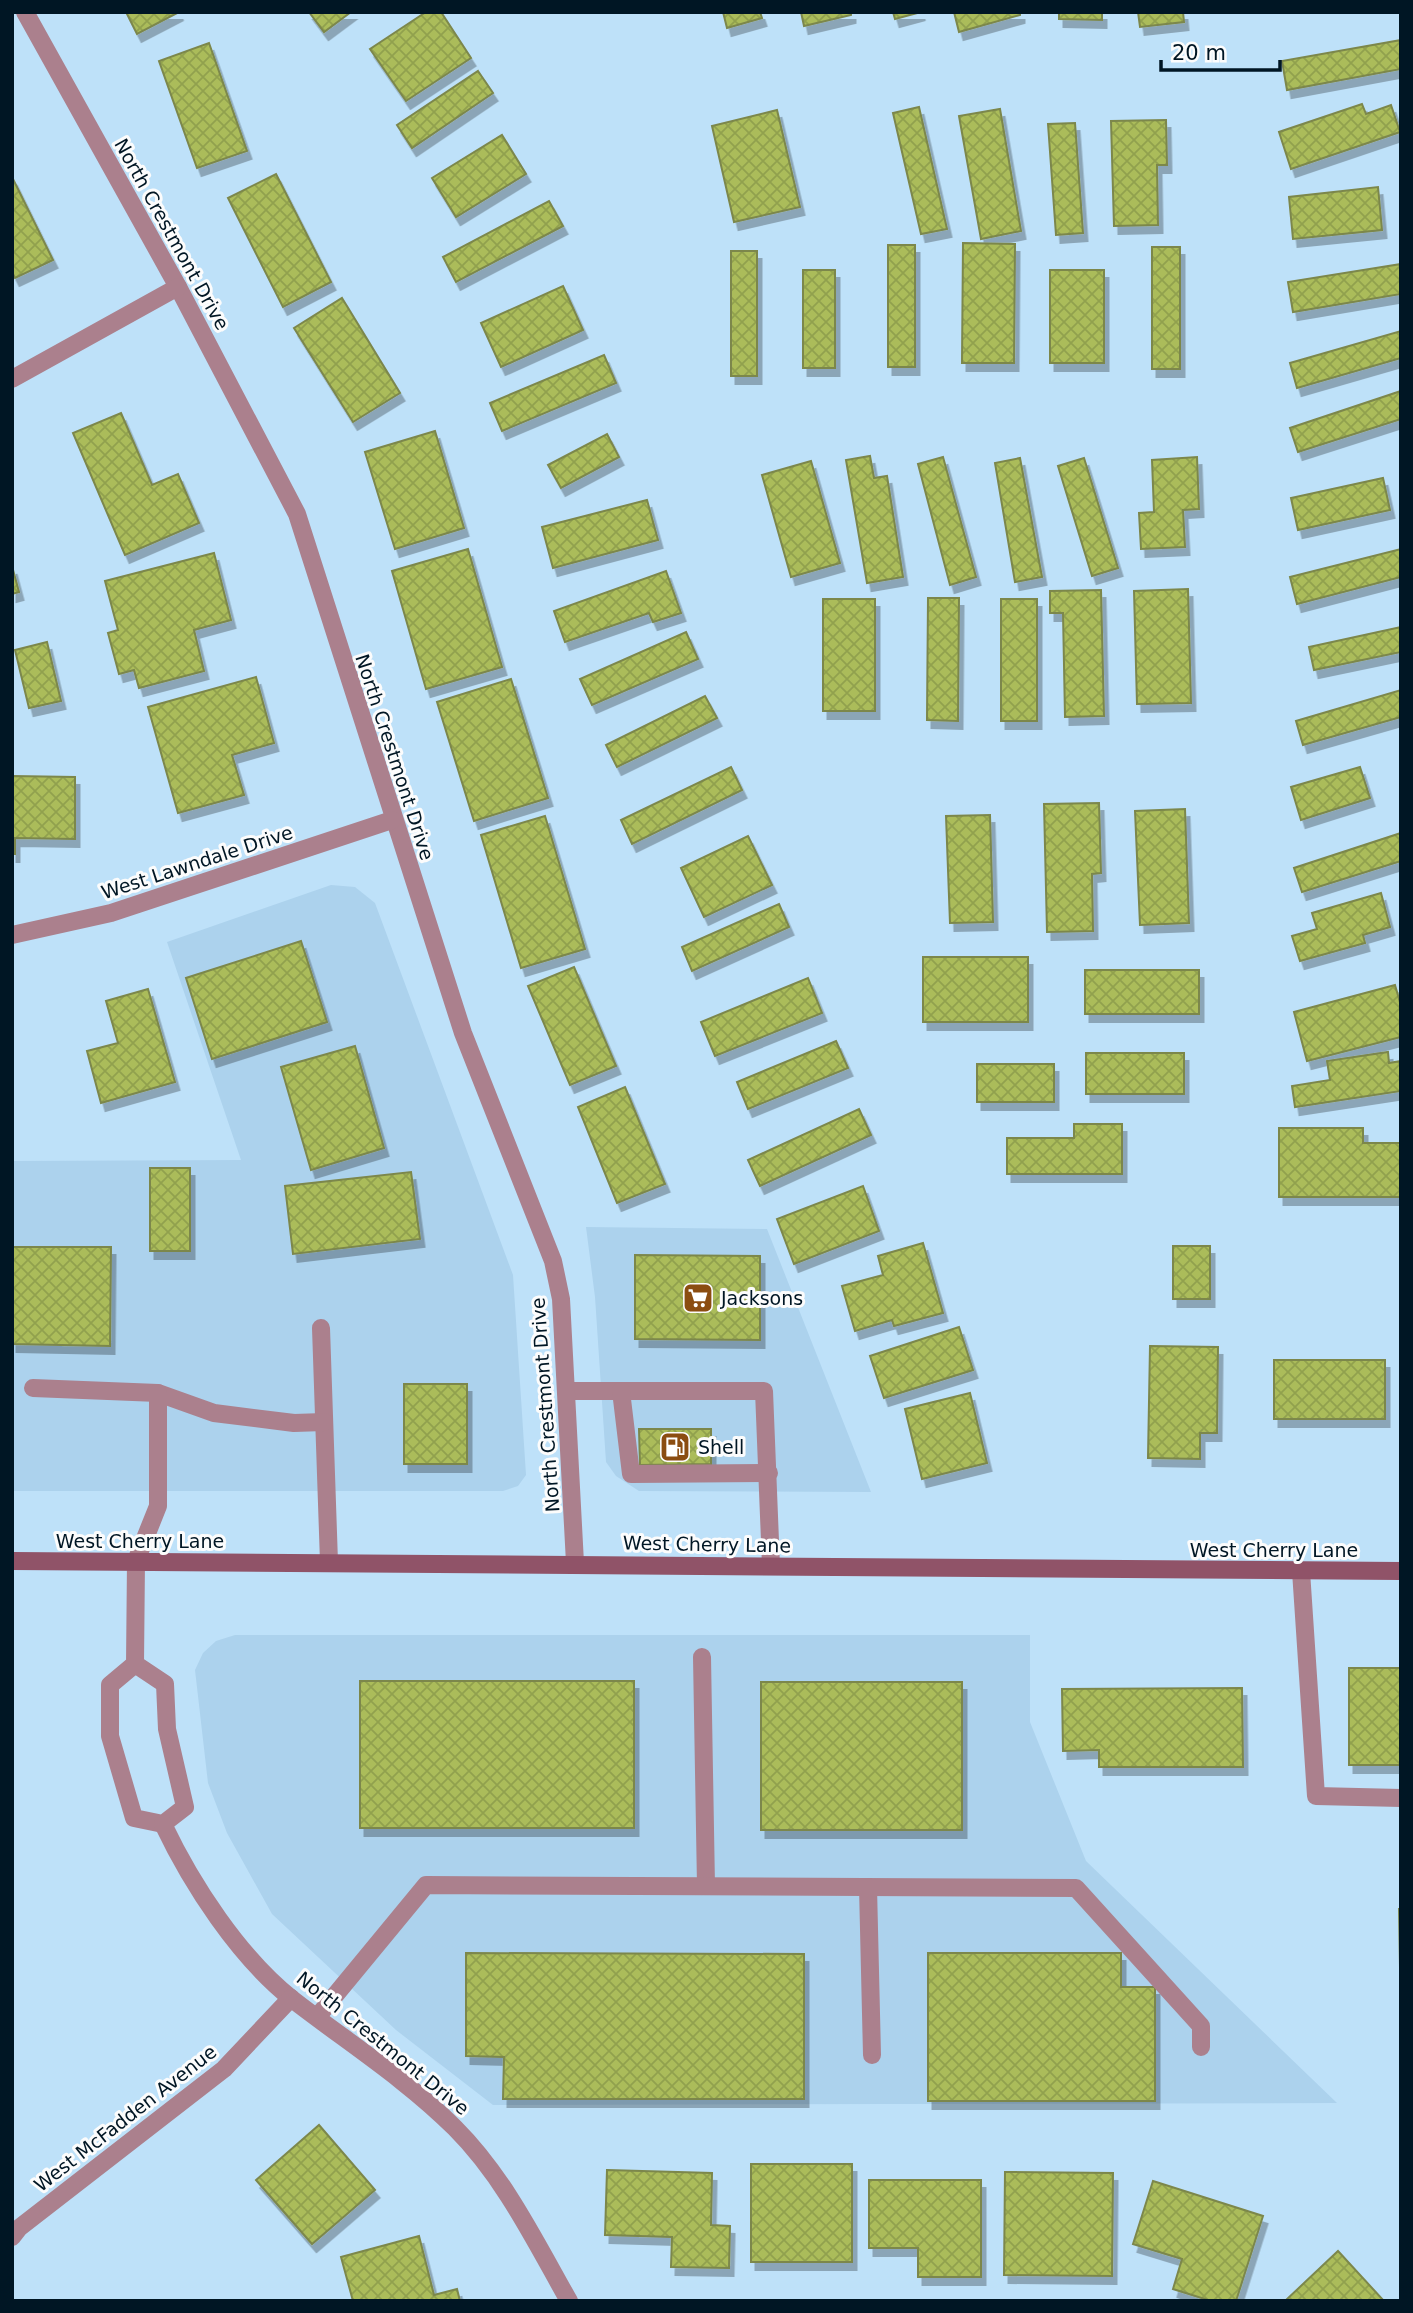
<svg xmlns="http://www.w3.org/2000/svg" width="1413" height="2313" viewBox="0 0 1413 2313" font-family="'DejaVu Sans',sans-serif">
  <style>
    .built { fill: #acd2ed }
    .building { fill: url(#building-cross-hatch); stroke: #7c874c; stroke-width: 2; filter: url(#shadow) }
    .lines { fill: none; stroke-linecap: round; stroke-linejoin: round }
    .lane { stroke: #ab808d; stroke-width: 18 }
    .street { stroke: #ab808d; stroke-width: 18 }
    .secondary { stroke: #905368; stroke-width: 18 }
    .labels { text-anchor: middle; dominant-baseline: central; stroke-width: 6; stroke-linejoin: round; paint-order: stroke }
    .street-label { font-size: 19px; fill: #001624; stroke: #fcfcfc }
    .poi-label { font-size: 19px; fill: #001624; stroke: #fcfcfc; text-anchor: start }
  </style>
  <defs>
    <pattern id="building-cross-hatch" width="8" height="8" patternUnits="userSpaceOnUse" patternTransform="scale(1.75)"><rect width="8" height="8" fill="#abbc5a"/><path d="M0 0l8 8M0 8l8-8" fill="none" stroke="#91a14e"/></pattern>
    <filter id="shadow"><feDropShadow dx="4.5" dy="8" stdDeviation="0" flood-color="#0004"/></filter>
  </defs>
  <rect width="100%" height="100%" fill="#bee1f9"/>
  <g class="built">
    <path d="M331,885l24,2 20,16 138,372 13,200 -8,11 -15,5h-491v-330l229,-1 -74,-218z"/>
    <path d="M586,1227l181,2 104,263 -232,-1 -23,-15 -10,-14 -11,-165z"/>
    <path d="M235,1635h795v87l56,139 251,242 -844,2 -97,-75 -124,-116 -45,-81 -19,-50 -13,-113 8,-17 13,-12z"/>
  </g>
  <g class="building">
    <path d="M126,12h53l-42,22z"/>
    <path d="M309,12h42l-27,20z"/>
    <path d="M426,12h15l30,46 -65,43 -36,-52z"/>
    <path d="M723,12h37l2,6 -35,10z"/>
    <path d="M801,12h50v3l-47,11z"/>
    <path d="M893,12h28l-26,7z"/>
    <path d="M954,12h66v3l-61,17z"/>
    <path d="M1059,12h43v8l-43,-1z"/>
    <path d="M1138,12h45l1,10 -44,5z"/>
    <path d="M1401,40v29l-114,21 -5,-29z"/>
    <path d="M209,43l38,108 -50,17 -38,-107z"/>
    <path d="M478,71l15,22 -81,55 -15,-23z"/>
    <path d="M1362,104l4,10 25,-9 9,27 -109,37 -12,-37z"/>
    <path d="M919,107l28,122 -26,5 -28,-121z"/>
    <path d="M1000,109l21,122 -40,8 -22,-123z"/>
    <path d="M777,110l23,97 -66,15 -22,-96z"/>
    <path d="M1166,120l1,45h-10l1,60 -44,1 -3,-105z"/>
    <path d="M1075,123l8,110 -27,2 -8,-111z"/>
    <path d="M502,135l24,39 -70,43 -24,-39z"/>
    <path d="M276,174l55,108 -48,25 -55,-109z"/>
    <path d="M12,177l41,83 -38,18 -3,-6z"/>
    <path d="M1378,187l4,43 -89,9 -4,-42z"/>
    <path d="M549,201l14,25 -107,56 -13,-25z"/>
    <path d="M963,243l52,1 -1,119h-52z"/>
    <rect x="888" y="245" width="27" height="122"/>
    <rect x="1152" y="247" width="28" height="122"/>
    <rect x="731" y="251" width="26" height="125"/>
    <path d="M1401,264v30l-108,18 -5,-30z"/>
    <rect x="803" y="270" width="32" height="98"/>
    <rect x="1050" y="270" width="54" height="93"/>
    <path d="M563,286l20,44 -82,37 -20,-44z"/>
    <path d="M342,298l58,95 -47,29 -59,-94z"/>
    <path d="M1401,331v27l-104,30 -7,-25z"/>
    <path d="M604,355l12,28 -114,48 -12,-28z"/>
    <path d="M1401,391v28l-103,33 -8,-24z"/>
    <path d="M121,413l31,72 26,-11 21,49 -74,32 -52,-122z"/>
    <path d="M435,431l29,97 -69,21 -30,-97z"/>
    <path d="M607,434l12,23 -58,31 -13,-23z"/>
    <path d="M870,456l4,22 13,-2 16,101 -36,6 -21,-123z"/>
    <path d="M943,457l33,120 -26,8 -32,-121z"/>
    <path d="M1197,457l2,52 -16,1 2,37 -44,2 -2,-36 15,-1 -2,-52z"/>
    <path d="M1020,458l22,119 -27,5 -20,-119z"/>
    <path d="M1084,458l34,110 -26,8 -34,-110z"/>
    <path d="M811,461l29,102 -49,14 -29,-102z"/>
    <path d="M1383,478l7,32 -92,20 -7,-32z"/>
    <path d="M647,500l11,40 -105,28 -11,-41z"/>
    <path d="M468,549l34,118 -76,22 -34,-118z"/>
    <path d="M1401,549v28l-104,27 -7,-27z"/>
    <path d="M214,553l17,67 -37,10 10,41 -65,17 -5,-18 -15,4 -11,-41 10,-3 -13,-49z"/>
    <path d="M12,566l7,26 -7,2z"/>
    <path d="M666,571l15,42 -28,9 -4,-9 -84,29 -11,-31z"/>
    <path d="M1188,589l3,114 -54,1 -3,-113z"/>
    <path d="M1101,590l3,126 -39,1 -2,-104h-13v-22z"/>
    <path d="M928,598h31l-1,123 -31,-1z"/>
    <rect x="823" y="599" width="52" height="112"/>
    <rect x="1001" y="599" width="36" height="122"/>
    <path d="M1401,627v25l-87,18 -5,-23z"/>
    <path d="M686,632l12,27 -106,46 -12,-26z"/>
    <path d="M47,642l14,59 -32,7 -14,-58z"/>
    <path d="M256,677l18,66 -42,12 12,40 -66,18 -30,-106z"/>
    <path d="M511,679l37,119 -74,23 -37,-119z"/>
    <path d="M1401,690v27l-98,28 -7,-24z"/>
    <path d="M705,696l12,22 -100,49 -11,-22z"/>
    <path d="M731,767l11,23 -110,54 -11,-24z"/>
    <path d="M1360,767l10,31 -69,22 -10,-33z"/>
    <path d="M12,776l63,1v62l-60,-1v16h-3z"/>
    <path d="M1099,803l2,70 -9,1 1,57 -46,1 -3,-128z"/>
    <path d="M1185,809l4,114 -49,2 -5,-114z"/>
    <path d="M990,815l3,107 -43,1 -4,-107z"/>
    <path d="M545,816l40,133 -64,19 -40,-133z"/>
    <path d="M1401,833v28l-99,31 -8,-24z"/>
    <path d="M748,836l24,49 -68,32 -23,-49z"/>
    <path d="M1381,893l9,34 -27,8 2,8 -65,18 -8,-25 25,-7 -5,-16z"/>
    <path d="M779,904l10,23 -97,44 -10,-24z"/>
    <path d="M301,941l26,81 -115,37 -26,-81z"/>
    <rect x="923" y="957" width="105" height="65"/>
    <path d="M574,967l42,99 -46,19 -42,-99z"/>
    <rect x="1085" y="970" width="114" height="44"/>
    <path d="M808,978l14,35 -107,43 -14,-34z"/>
    <path d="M1395,985l6,21v31l-94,24 -13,-49z"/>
    <path d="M148,989l27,93 -74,21 -14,-52 31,-8 -12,-42z"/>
    <path d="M836,1041l12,27 -100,41 -11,-27z"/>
    <path d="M355,1046l29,102 -73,22 -30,-103z"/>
    <path d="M1388,1052l1,11 12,-2v30l-106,16 -3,-21 38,-6 -3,-19z"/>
    <rect x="1086" y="1053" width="98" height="41"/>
    <rect x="977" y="1064" width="77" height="38"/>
    <path d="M625,1087l40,97 -48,19 -39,-96z"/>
    <path d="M859,1109l12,26 -111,51 -12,-26z"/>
    <path d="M1074,1124h48v50h-115v-36h67z"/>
    <path d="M1279,1128h84v15h38v54h-122z"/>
    <rect x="150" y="1168" width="40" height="83"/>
    <path d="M411,1172l9,67 -127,15 -8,-68z"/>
    <path d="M863,1186l16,45 -85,33 -17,-45z"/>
    <path d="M923,1243l20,70 -49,13 -2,-6 -37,11 -13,-45 41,-11 -5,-19z"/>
    <rect x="1173" y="1246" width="37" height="53"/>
    <path d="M12,1247h99l-1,99 -98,-2z"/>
    <path d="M635,1255l125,1v84l-125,-1z"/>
    <path d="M959,1327l14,43 -89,28 -14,-42z"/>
    <path d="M1150,1346l68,1 -1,86h-17v26l-52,-1z"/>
    <rect x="1274" y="1360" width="111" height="59"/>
    <rect x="404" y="1384" width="63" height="80"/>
    <path d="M970,1393l17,70 -65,16 -17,-70z"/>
    <path d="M639,1429h72v35l-71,1z"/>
    <rect x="1349" y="1668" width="52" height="97"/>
    <rect x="360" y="1681" width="274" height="147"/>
    <rect x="761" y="1682" width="201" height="148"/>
    <path d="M1242,1688l1,79h-144v-17l-36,1 -1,-62z"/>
    <path d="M1399,1909h2v116z"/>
    <path d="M466,1953l338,1v145h-301l1,-42 -38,-1z"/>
    <path d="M928,1953h193v34h34v114h-227z"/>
    <path d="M319,2125l56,65 -63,54 -56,-64z"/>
    <rect x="751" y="2164" width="101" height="98"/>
    <path d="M607,2170l105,3 -1,52 19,1 -1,42 -58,-1 1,-30 -67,-2z"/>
    <path d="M1005,2172l108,1 -1,103 -108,-1z"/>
    <path d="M869,2180h112v97h-63v-29h-49z"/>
    <path d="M1153,2181l110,35 -27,85h-25l-38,-12 9,-30 -49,-15z"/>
    <path d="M419,2236l15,59 23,-6 3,12h-107l-12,-44z"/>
    <path d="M1338,2251l46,50h-99z"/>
  </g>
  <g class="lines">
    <g class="lane">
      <path d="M321,1328l8,234"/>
      <path d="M33,1388l125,5 56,20 80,10 30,-1"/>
      <path d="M566,1391h198l7,175"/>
      <path d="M621,1391l10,83 138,-1"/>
      <path d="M136,1561l22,-55v-113"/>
      <path d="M1301,1571l15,225 85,2"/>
      <path d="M702,1657l4,229"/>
      <path d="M868,1887l4,168"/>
      <path d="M318,2016l108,-131 650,3 125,138v21"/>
    </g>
    <g class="street">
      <path d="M25,12l153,275 119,227 166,519 90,228 8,38 14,264"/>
      <path d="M12,379l166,-92"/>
      <path d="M12,935l99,-22 281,-93"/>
      <path d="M135,1664l-25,21v51l24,82 29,6 22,-17 -18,-78 -2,-45 -30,-20 1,-103"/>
      <path d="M163,1824c29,61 76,133 129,175 54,42 114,80 163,129 49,49 80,113 114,173"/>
      <path d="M12,2237l7,-9 205,-159 67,-71"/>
    </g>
    <path class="secondary" d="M12,1561l1389,10"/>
  </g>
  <defs>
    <g id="supermarket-square" transform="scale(1.575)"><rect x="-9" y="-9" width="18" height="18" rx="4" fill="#8b4d11" stroke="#fcfcfc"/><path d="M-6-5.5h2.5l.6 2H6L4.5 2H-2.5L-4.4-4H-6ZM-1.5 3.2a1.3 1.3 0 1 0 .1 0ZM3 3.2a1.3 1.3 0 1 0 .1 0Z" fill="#fff"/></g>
    <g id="fuel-square" transform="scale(1.575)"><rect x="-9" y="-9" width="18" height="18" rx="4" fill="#8b4d11" stroke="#fcfcfc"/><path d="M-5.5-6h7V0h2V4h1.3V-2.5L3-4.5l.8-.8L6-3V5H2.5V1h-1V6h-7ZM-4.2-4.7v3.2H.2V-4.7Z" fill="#fff"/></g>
  </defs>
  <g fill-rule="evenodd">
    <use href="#supermarket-square" x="698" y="1298"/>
    <use href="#fuel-square" x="675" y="1447"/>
  </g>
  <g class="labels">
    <g class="street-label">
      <text transform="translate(172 234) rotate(61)">North Crestmont Drive</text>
      <text transform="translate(395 757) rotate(72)">North Crestmont Drive</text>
      <text transform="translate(197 862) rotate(-18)">West Lawndale Drive</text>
      <text transform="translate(545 1405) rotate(-94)">North Crestmont Drive</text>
      <text x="140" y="1541">West Cherry Lane</text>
      <text transform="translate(707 1544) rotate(1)">West Cherry Lane</text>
      <text x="1274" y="1550">West Cherry Lane</text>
      <text transform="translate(383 2043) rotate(39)">North Crestmont Drive</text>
      <text transform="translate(125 2118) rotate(-38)">West McFadden Avenue</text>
    </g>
    <g class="poi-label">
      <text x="721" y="1298">Jacksons</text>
      <text x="698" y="1447">Shell</text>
    </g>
  </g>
  <rect width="1413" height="2313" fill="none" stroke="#001624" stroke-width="28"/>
  <path d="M1161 60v10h119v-10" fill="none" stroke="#001624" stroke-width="3.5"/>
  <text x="1172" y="60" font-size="21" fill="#001624" stroke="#fcfcfc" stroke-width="5" paint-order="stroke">20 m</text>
</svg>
